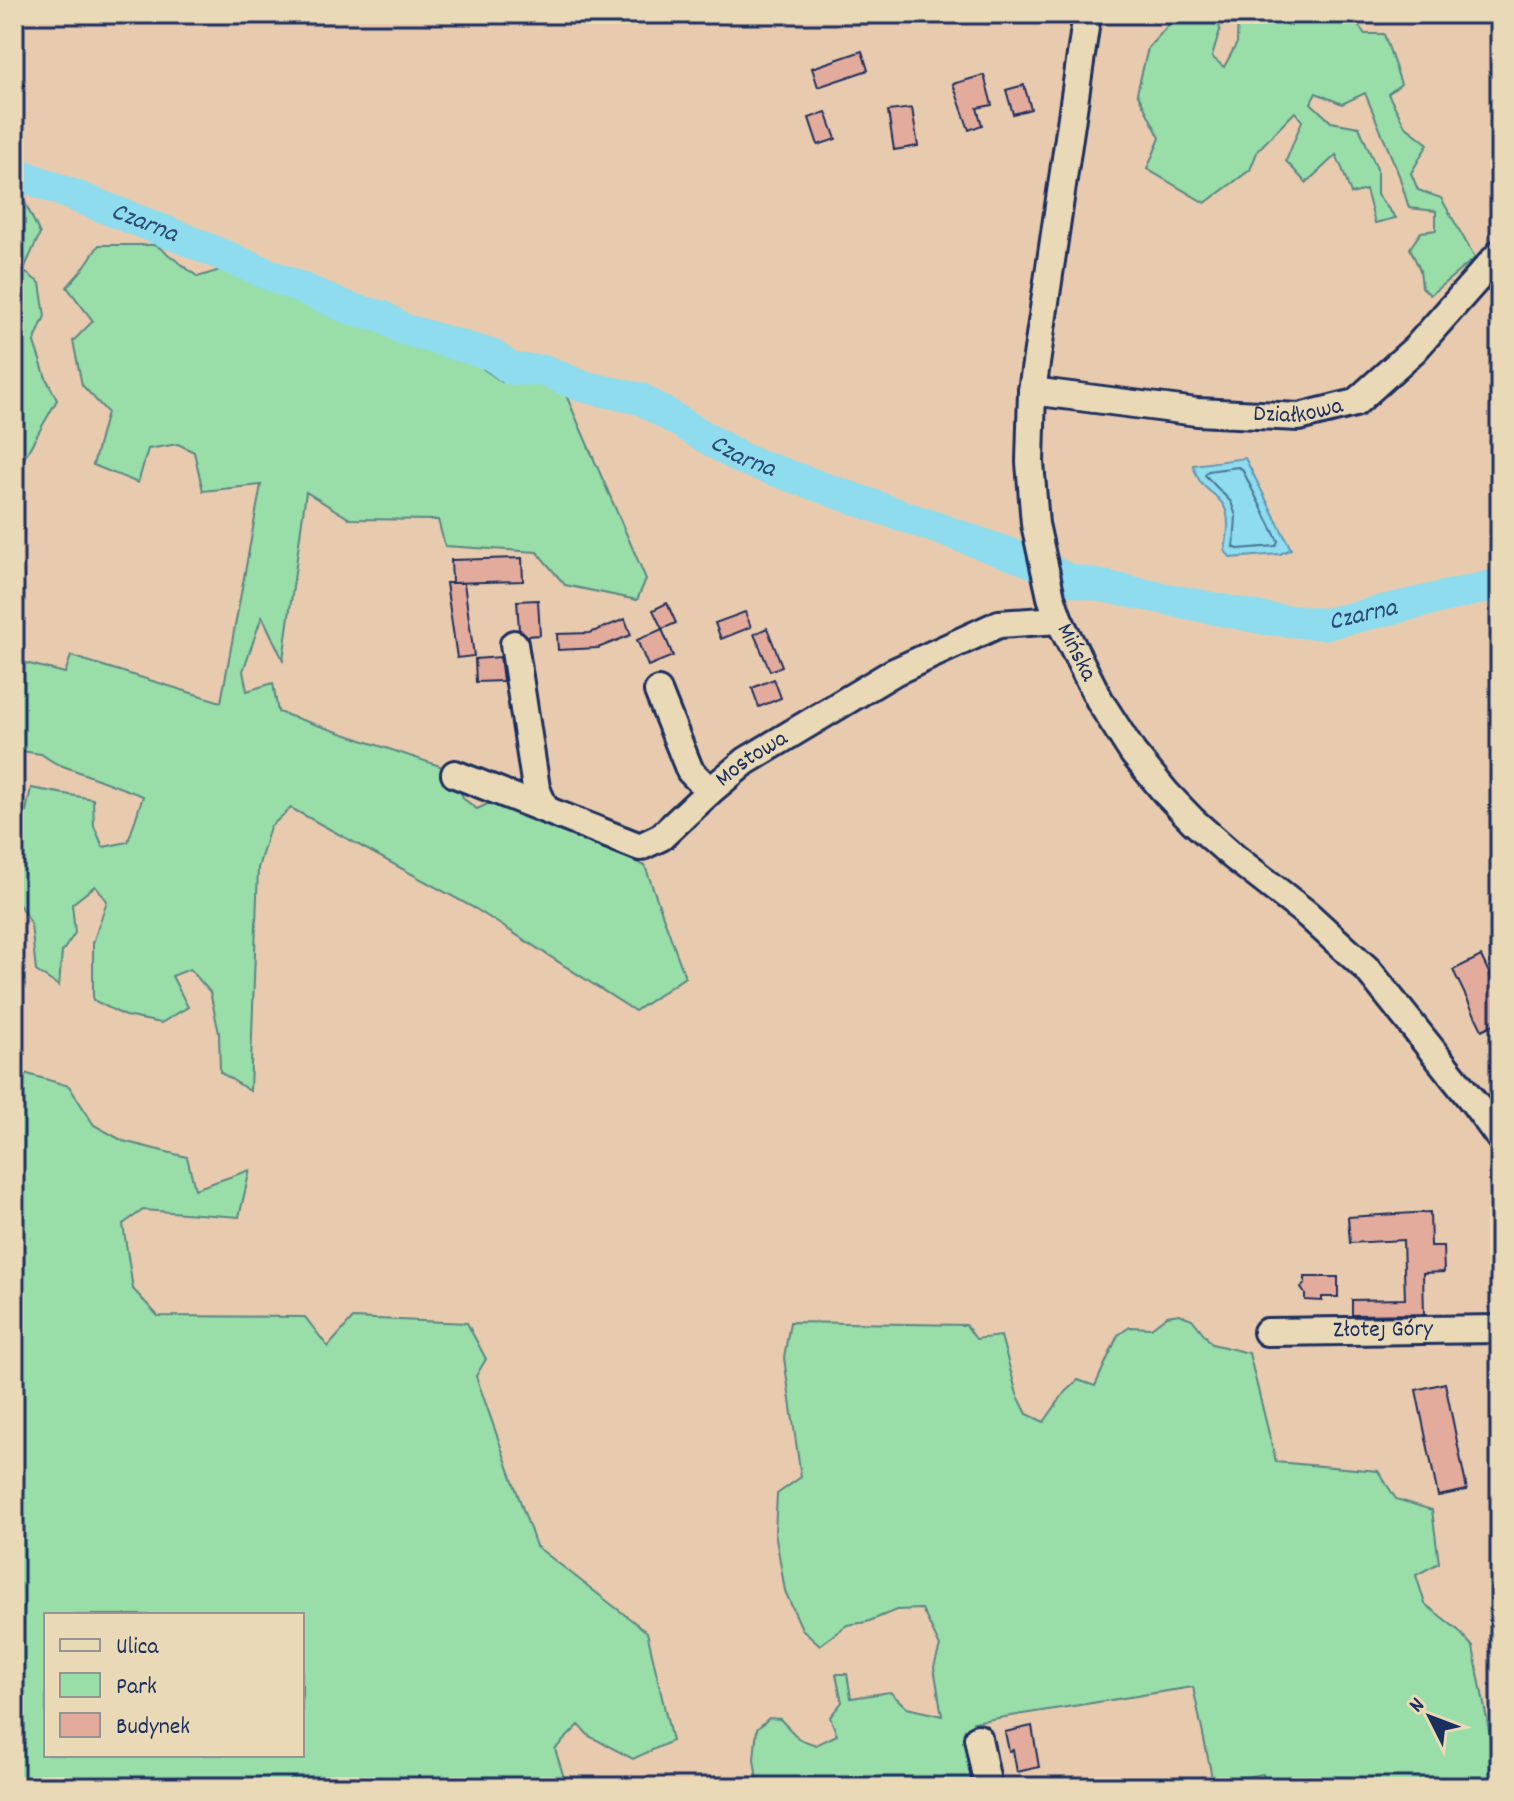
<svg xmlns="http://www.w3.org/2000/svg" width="1514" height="1801" viewBox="0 0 1514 1801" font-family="Dekko,sans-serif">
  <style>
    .green { fill: #99dda9; stroke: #5a8684; stroke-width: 2; fill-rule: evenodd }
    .water { fill: #8edced; stroke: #6097b4; stroke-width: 2 }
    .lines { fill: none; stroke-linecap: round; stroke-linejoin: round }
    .shore { stroke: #497497; stroke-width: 2 }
    .river { stroke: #8edced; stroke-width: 32 }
    .building { fill: #e3ab9b; stroke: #1b2f5e; stroke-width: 2 }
    .minor-casing { stroke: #1b2f5e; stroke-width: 32 }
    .minor { stroke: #ead9b6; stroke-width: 26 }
    .labels { text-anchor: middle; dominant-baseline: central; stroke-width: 7; stroke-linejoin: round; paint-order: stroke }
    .street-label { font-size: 24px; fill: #1b2f5e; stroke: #ead9b6 }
    .water-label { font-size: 26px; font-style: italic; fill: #2c4973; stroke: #ead9b6 }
  </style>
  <rect width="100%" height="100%" fill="#e8cbae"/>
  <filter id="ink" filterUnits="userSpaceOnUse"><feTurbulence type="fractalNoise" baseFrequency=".0125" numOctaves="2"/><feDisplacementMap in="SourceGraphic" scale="16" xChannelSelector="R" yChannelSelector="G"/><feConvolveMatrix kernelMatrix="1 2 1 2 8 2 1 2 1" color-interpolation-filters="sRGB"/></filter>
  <g filter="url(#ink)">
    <g class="green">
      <path d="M1178,14h39l3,16 -8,27 12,10 13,-24 1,-29h111l16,20h19l17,50 -13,10 17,32 23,18 -17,29 7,17 23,8 34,60 -45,37 -8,-8 -2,-17 -10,-22 11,-16 15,-2v-19l-27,-3 -10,-33 -34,-82 -23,11 -26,-11 -5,10 20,19 28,5 18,42v26l19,23 -21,5 -9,-33 -15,4 -9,-26 -6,-13 -30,28 -20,-22 16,-40 -7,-9 -37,38 -8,20 -45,33 -58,-34 13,-31 -23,-45 11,-45z"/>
      <path d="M14,192l8,4 18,38 -17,37 17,12 5,33 -11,26 12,36 11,22 -43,76z"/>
      <path d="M99,245h57l42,32 25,-8 107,43 141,48 31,22 29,-4 32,10 83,191 -9,21 -72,-15 -28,-33 -92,-6 -7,-26 -88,-1 -44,-27 -23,168 -21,-44 -19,55 4,20 26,-8 5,29 171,57 15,30 13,10 21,-10 147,67 40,111 -50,34 -159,-102 -185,-101 -21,19 -12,41 -8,223 -30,-19 -1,-39 -9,-41 -20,-23 -18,7 16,31 -27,16 -36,-7 -32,-16v-57l14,-42 -12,-15 -23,18 3,29 -13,19 -3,34 -23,-15 -5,-47 -17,-28v-29l17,-79 62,11 1,27 9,21 25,-5 15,-46 -88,-33 -14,-9 -27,-4v-90l51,13 6,-17 150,46 40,-217 -58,6 -9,-39 -16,-8 -30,5 -10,34 -45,-18 14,-53 -25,-27 -9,-44 20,-20 -26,-34 15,-17z"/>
      <path d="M14,1070l55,16 25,39 29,16 64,16 8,32 55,-19 -11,47 -96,-7 -20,14 10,65 25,27 147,1 23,30 25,-29 114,5 19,36 -10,17 60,170 111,86 25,109 -39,18 -44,-23 -10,-11 -24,24 12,38h-553zM46,1615h256v140h-256z"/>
      <path d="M1179,1314l13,5 20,25 37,9 27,109 102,9 18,28 36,11 7,53 -23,12 9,29 33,26 15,17 27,140h-233l-4,-13 -50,8 -20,-95 -220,35 10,65h-151l-23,-8v8h-51l-4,-28 3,-30 12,-11 11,1 19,20 17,6 21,-10 -7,-18 12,-15 -6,-28h11l4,24 39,-6 17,16 35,8 -8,-49 6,-21 -18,-37 -26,1 -29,12 -20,3 -27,20 -18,-16 -17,-38 -10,-59 2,-38 24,-17 -17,-119 6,-36 176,3 10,14 25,-3 16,58 10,20 17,8 21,-30 13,-12 17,6 23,-51 12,-8 21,1 16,-12z"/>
    </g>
    <path class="water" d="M1245,458l46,91 -11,5 -49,4 -6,-7c2,-13 6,-32 -1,-45 -12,-19 -23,-13 -31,-41z"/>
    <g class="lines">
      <path class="shore" d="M1238,467l4,2 36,72 -2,5 -38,3 -4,-2 2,-31 -5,-14 -26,-27 3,-4z"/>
      <path class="river" id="s1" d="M14,172l168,66 169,71 30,7 22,13 89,26 19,14 35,2 35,15 60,13 101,60 288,102 37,18 199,40 59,5 175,-40"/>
    </g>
    <g class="building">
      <path d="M862,51l6,19 -50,17 -6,-19z"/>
      <path d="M984,75l8,30 -15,3 5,17 -13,5 -16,-46z"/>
      <path d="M1024,85l7,24 -18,5 -7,-24z"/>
      <path d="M912,108l6,38 -24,4 -6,-39z"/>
      <path d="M826,112l10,27 -18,6 -9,-27z"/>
      <path d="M522,558l1,23 -71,2 -1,-23z"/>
      <path d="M446,583h18l10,73 -17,2z"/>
      <path d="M538,600l2,35 -13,1 -8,-7 -2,-28z"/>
      <path d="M667,603l9,20 -14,6 -9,-19z"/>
      <path d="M745,612l6,15 -30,12 -6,-16z"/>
      <path d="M625,619l6,16 -33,13 -40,2 -1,-16 33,-1z"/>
      <path d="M767,628l15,38 -12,5 -16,-37z"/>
      <path d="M662,629l11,27 -25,10 -11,-26z"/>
      <path d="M500,657l3,24 -27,1 -1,-23z"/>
      <path d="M774,679l7,19 -22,9 -7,-19z"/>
      <path d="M1481,956l19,40v25l-18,9 -29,-60z"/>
      <path d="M1430,1212l1,34h12l1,26 -21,1 1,41 -72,1v-15l53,-1 -2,-59 -53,3 -2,-26z"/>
      <path d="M1305,1277h33v20h-16v4l-17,-1v-6l-4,-6 4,-5z"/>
      <path d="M1445,1383l22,107 -29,6 -22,-106z"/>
      <path d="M1032,1726l7,41 -22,5 -4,-22 -4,1 -4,-19z"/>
    </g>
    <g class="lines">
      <g class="minor-casing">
        <g id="minor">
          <path id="s2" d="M1087,14l-55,377 -2,71 5,62 16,73 8,23 42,83 32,50 33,40 27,28 41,36 73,57 61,56 107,134 25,34"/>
          <path id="s3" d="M1032,391l165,21 102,5 56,-14 60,-54 85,-96"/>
          <path d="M514,644l22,144 9,21"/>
          <path d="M658,691l32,80 20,20"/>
          <path id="s4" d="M455,774l185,73 21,-10 49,-46 36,-30 148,-89 105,-48 60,-4"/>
          <path id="s5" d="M1267,1332l233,-3"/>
          <path d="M978,1738l10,49"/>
        </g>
      </g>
      <use href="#minor" class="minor"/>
    </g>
  </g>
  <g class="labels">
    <g class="street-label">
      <text stroke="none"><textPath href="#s3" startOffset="268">Działkowa</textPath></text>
      <text stroke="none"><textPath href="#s2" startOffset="650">Mińska</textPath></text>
      <text stroke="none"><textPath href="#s4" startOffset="342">Mostowa</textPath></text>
      <text stroke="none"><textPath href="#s5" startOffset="116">Złotej Góry</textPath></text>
    </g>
    <g class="water-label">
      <text stroke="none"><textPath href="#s1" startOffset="140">Czarna</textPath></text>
      <text stroke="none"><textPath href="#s1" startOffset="788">Czarna</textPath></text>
      <text stroke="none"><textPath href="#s1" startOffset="1436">Czarna</textPath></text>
    </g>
  </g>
  <rect width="1514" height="1801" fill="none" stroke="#ead9b6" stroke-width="48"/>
  <rect x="24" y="24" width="1466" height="1753" fill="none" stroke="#1b2f5e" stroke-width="3" filter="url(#ink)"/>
  <rect x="44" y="1613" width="260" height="144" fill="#ead9b6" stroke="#979593" stroke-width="2"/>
  <rect x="60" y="1639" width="40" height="12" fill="#ead9b6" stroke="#979593" stroke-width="2"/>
  <text x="116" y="1653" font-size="24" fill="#1b2f5e">Ulica</text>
  <rect x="60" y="1673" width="40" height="24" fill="#99dda9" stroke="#979593" stroke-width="2"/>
  <text x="116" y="1693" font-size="24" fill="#1b2f5e">Park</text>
  <rect x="60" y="1713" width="40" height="24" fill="#e3ab9b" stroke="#979593" stroke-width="2"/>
  <text x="116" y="1733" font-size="24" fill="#1b2f5e">Budynek</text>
  <g transform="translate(1430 1717) rotate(312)" stroke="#ead9b6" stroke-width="6" paint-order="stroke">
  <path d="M0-6L14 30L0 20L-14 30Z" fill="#1b2f5e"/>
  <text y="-12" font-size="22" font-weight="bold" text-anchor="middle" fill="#1b2f5e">N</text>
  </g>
</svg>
